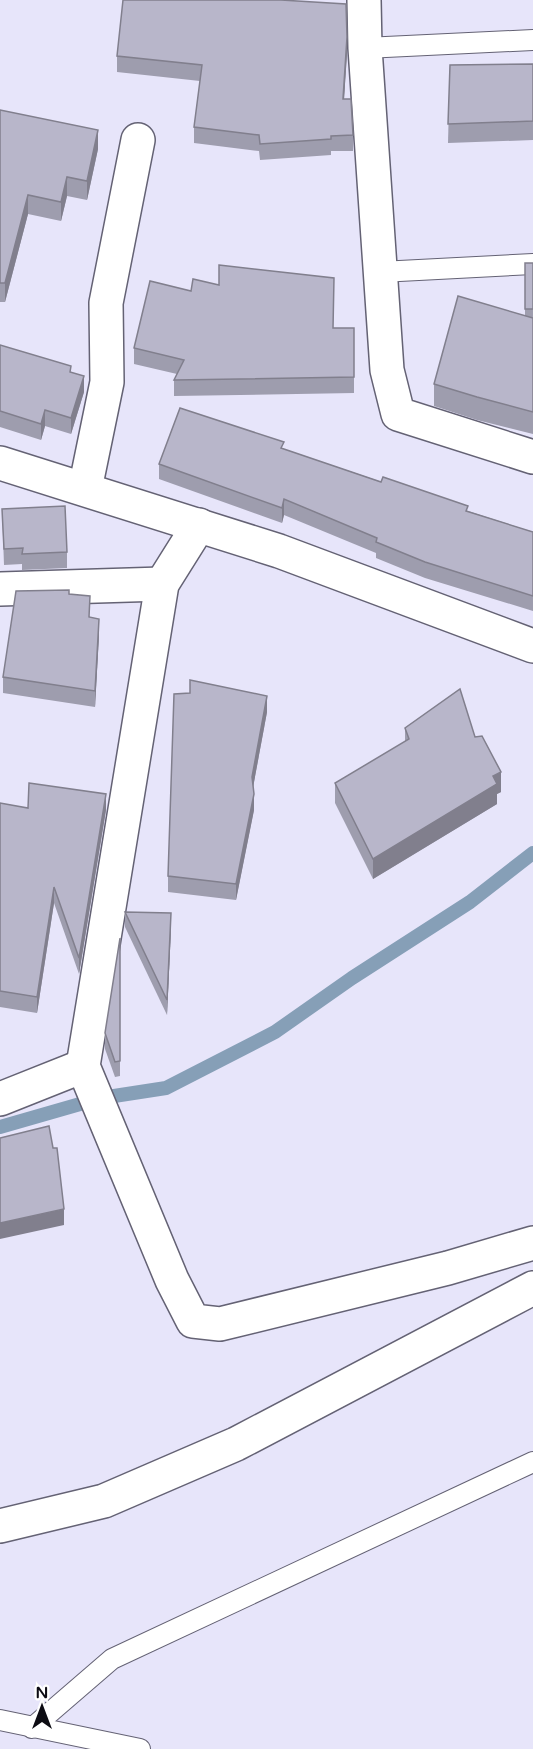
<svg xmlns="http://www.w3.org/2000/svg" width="533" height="1749" viewBox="0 0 533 1749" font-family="'Varela Round',sans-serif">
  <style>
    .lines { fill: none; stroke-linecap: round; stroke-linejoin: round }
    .stream { stroke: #869fb7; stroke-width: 14 }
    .lane-casing { stroke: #646274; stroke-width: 22 }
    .street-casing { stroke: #646274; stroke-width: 36 }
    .lane { stroke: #fff; stroke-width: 20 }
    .street { stroke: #fff; stroke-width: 33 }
    .wall { fill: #9e9dae }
    .shaded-wall { fill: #817f8d }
    .building { fill: #b8b6ca; stroke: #817f8d; stroke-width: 1.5 }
  </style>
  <rect width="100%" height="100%" fill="#e7e5fa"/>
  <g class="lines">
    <path class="stream" d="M0,1127l101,-29 65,-10 109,-56 77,-54 118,-76 63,-49"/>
    <g class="lane-casing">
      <g id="lane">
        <path d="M365,48l168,-8"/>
        <path d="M380,272l153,-8"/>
        <path d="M0,1720l140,29"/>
        <path d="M32,1728l80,-69 421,-197"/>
      </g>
    </g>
    <g class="street-casing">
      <g id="street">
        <path d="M364,0l1,48 22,322 11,44 135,43"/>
        <path d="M0,463l279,88 254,95"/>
        <path d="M85,489l22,-107 -1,-79 32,-163"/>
        <path d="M199,525l-37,59 -79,482 89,214 21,41 27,3 228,-56 85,-25"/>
        <path d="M0,589l162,-5"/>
        <path d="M0,1099l83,-33"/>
        <path d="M0,1526l104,-25 132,-57 297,-156"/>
      </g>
    </g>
    <use href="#lane" class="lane"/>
    <use href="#street" class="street"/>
  </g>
  <g class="wall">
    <path d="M347,53l-3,46 9,36v16h-22v4l-71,5 -1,-9 -65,-8v-16l6,-46 -83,-9v-16z"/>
    <path d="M533,64v76l-85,3 2,-78z"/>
    <path d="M0,110l98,39 -11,51 -20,-4 -6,25 -33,-7 -23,88h-5z"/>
    <path d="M525,263h8v171l-56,-14 -43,-14v-22l91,-69z"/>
    <path d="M219,285l115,9 -1,34h21v65l-180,3v-16l3,-6 -43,-10v-16l57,-57z"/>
    <path d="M0,345l71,27 13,20 -13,42 -26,-8 -4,14 -41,-13z"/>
    <path d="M284,449l184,62 65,21v79l-108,-33 -49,-20v-5l-92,-38 -2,8 -123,-44v-15z"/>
    <path d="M2,509l65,43v16l-45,2v-6l-18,1z"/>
    <path d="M69,594l21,23 9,18 -4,72 -92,-14v-16z"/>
    <path d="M190,680l77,32 -14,75 1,23 -18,90 -68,-8v-16l22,-183z"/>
    <path d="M405,728l70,9 26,55 -4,2v10l-124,75 -38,-76v-20l70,-41z"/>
    <path d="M0,803l28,5 78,2 -27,164 -25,-71 -17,110 -37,-6z"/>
    <path d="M125,912l46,16 -4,87 -42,-88z"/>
    <path d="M120,954v122l-5,1 -10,-28v-16z"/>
  </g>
  <g class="shaded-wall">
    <path d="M347,37v16l-4,62v-16z"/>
    <path d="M98,130v19l-11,51v-19z"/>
    <path d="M67,177v19l-6,25v-19z"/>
    <path d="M28,195v19l-23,88v-19z"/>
    <path d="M84,376v16l-13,42v-16z"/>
    <path d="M45,410v16l-4,14v-16z"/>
    <path d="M284,499v16l-2,8v-15z"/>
    <path d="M99,619v16l-4,72v-16z"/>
    <path d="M267,696v16l-15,81v-16z"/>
    <path d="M501,772v20l-4,2v10l-124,75v-20l120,-83z"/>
    <path d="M106,794v16l-27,164v-16z"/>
    <path d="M254,794v16l-18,90v-16z"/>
    <path d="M54,887v16l-17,110v-16z"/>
    <path d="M171,913v15l-4,87v-15z"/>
    <path d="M64,1209v16l-64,14v-16z"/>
  </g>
  <g class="building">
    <path d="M123,0h158l65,4 1,33 -4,62h8l2,36 -22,1v3l-71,5 -1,-9 -65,-8 8,-62 -85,-9z"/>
    <path d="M533,64v57l-85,3 2,-59z"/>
    <path d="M0,110l98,20 -11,51 -20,-4 -6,25 -33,-7 -23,88h-5z"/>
    <rect x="525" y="263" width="8" height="46"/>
    <path d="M219,265l115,13 -1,50h21v49l-180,3 10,-20 -50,-12 16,-67 41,10 2,-12 26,6z"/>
    <path d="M458,296l75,22v94l-56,-15 -43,-13z"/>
    <path d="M0,345l71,21 -1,6 14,4 -13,42 -26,-8 -4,14 -41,-13z"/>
    <path d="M180,408l104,34 -3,6 100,34 2,-5 85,29 -2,5 67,21v64l-108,-34 -49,-20 1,-4 -93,-39 -2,9 -123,-44z"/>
    <path d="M65,506l2,46 -45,2 1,-6 -19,1 -2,-40z"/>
    <path d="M69,590v4l21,2 -1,21 10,2 -4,72 -92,-14 13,-86z"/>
    <path d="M190,680l77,16 -15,81 2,17 -18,90 -68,-8 6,-182 16,-1z"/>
    <path d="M460,689l15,48 7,-1 19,36 -8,4 4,8 -124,75 -38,-76 74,-44 -4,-11z"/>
    <path d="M29,783l77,11 -27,164 -25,-71 -17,110 -37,-6v-188l28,5z"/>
    <path d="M125,912l46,1 -4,87z"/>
    <path d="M120,938v123l-5,1 -10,-29z"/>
    <path d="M49,1126l4,22h4l7,61 -64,14v-85z"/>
  </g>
  <g transform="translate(42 1707)" stroke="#ffffff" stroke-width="4.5" paint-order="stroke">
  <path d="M0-4.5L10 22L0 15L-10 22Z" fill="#0d0c13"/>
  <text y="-9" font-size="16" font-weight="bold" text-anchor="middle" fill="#0d0c13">N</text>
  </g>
</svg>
